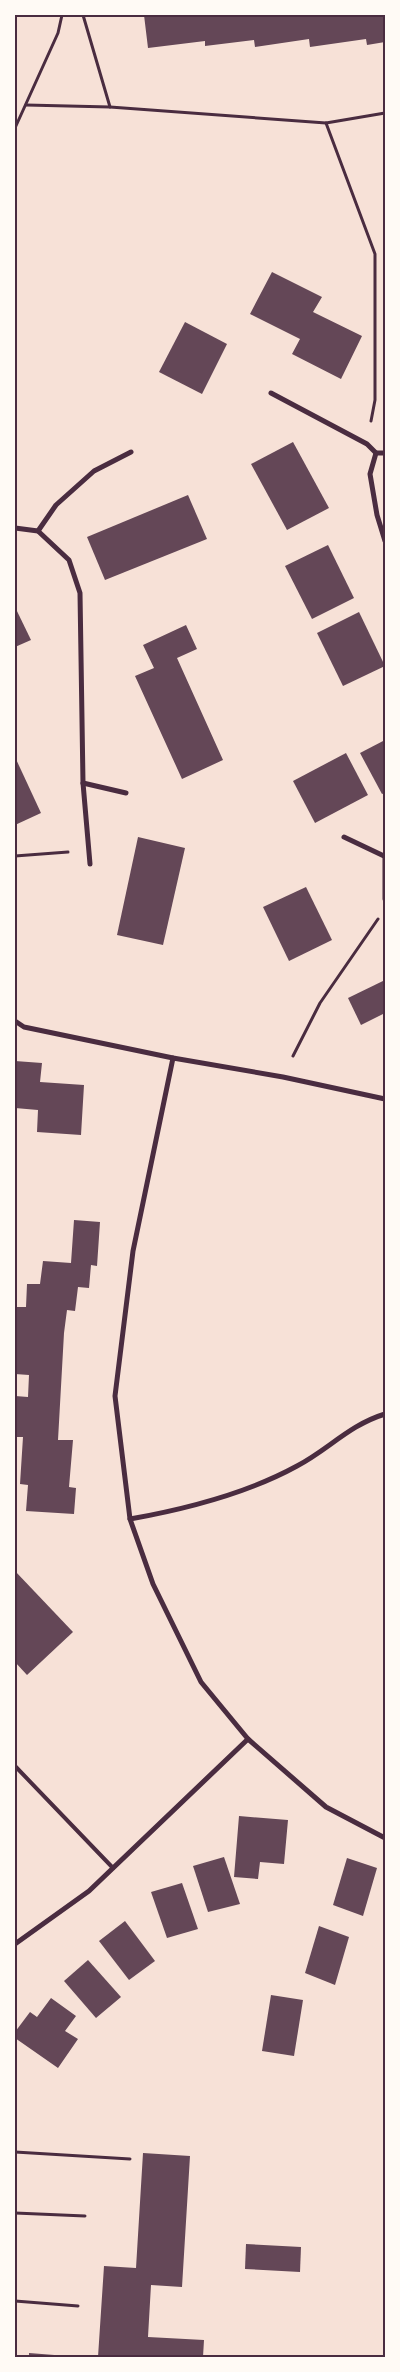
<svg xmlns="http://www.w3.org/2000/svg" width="400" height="2372" viewBox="0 0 400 2372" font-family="Figtree,sans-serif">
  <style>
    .building { fill: #644757 }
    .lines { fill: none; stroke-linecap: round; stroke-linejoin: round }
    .path { stroke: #4a2c40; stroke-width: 3 }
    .service { stroke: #4a2c40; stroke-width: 4 }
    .minor { stroke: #4a2c40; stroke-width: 5 }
    .neatline { fill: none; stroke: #4a2c40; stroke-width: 2 }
  </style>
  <rect width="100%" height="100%" fill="#f7e1d7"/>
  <g class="building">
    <path d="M144,15h241v27l-18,3 -1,-6 -56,8 -1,-8 -54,8 -1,-7 -49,6v-5l-57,7z"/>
    <path d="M272,272l50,25 -9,15 49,24 -21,43 -49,-25 8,-15 -50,-25z"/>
    <path d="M185,322l42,22 -25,50 -43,-22z"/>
    <path d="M293,442l36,66 -42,22 -36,-66z"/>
    <path d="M188,495l19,44 -102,41 -18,-43z"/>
    <path d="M328,545l26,53 -42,21 -27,-53z"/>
    <path d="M15,607l16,33 -16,7z"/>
    <path d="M359,612l26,54 -42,20 -26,-53z"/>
    <path d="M186,625l11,24 -20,9 46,102 -41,19 -47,-103 19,-8 -11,-23z"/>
    <path d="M385,740v53l-3,1 -22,-41z"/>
    <path d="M346,753l22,42 -53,28 -22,-42z"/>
    <path d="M15,757l26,56 -26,12z"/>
    <path d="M138,837l47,11 -22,97 -46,-10z"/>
    <path d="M306,887l26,53 -43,21 -26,-54z"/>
    <path d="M385,980v33l-24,12 -13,-27z"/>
    <path d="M15,1061l27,2 -2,19 44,3 -3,50 -44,-3 1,-22 -23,-2z"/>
    <path d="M74,1220l26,2 -3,44 -6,-1 -2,23 -11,-1 -3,24 -8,-1 -3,23 -6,107h15l-4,47 7,1 -2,26 -48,-3 2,-26 -8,-1 3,-47h-8v-41l13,1 1,-22 -14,-1v-67h11l1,-23h13l3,-23 28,2z"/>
    <path d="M15,1571l58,61 -46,43 -12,-13z"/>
    <path d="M239,1816l49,4 -4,44 -24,-2 -2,17 -24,-2z"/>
    <path d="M224,1857l16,47 -32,8 -15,-46z"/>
    <path d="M347,1858l30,10 -14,48 -30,-11z"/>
    <path d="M182,1883l16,46 -31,9 -16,-46z"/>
    <path d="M125,1921l30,40 -26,19 -30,-39z"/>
    <path d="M319,1926l30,11 -14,48 -30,-12z"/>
    <path d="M88,1960l33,37 -25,21 -32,-37z"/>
    <path d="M271,1995l32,5 -9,56 -32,-5z"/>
    <path d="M51,1998l25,18 -11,15 13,8 -20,29 -43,-30v-6l15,-20 7,5z"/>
    <path d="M143,2153l47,3 -8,131 -31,-2 -3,52 56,3 -1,17h-105l6,-91 32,2z"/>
    <path d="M246,2244l55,3 -1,25 -55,-3z"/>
    <path d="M29,2353l38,3 -1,1h-37z"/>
  </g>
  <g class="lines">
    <g class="path">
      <path d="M83,15l27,92"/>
      <path d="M26,105l84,2 216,16 59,-10"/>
      <path d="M326,123l49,131v146l-4,21"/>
      <path d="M15,128l43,-95 4,-18"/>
      <path d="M15,856l53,-4"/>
      <path d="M293,1056l27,-53 58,-84"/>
      <path d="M15,2152l115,7"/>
      <path d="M15,2213l70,3"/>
      <path d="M15,2301l63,5"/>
    </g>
    <path class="service" d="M15,1766l98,102"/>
    <g class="minor">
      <path d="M271,393l96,51 9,9"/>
      <path d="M385,453h-9l-6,21 7,41 8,26"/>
      <path d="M15,528l23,3 31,29 11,33 3,190 7,81"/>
      <path d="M38,531l18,-26 38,-34 37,-19"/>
      <path d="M83,783l43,10"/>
      <path d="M344,837l40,19"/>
      <path d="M385,855v44"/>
      <path d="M15,1021l9,6 149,31 110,19 102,22"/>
      <path d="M173,1058l-40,193 -18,145 15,123 23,65 48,98 47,57 78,68 59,31"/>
      <path d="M130,1519c56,-10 116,-25 167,-53 31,-16 52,-41 88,-52"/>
      <path d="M15,1944l74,-53 159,-152"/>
    </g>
  </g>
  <rect width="400" height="2372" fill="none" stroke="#fffaf5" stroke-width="32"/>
  <rect x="16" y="16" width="368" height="2340" class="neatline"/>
</svg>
